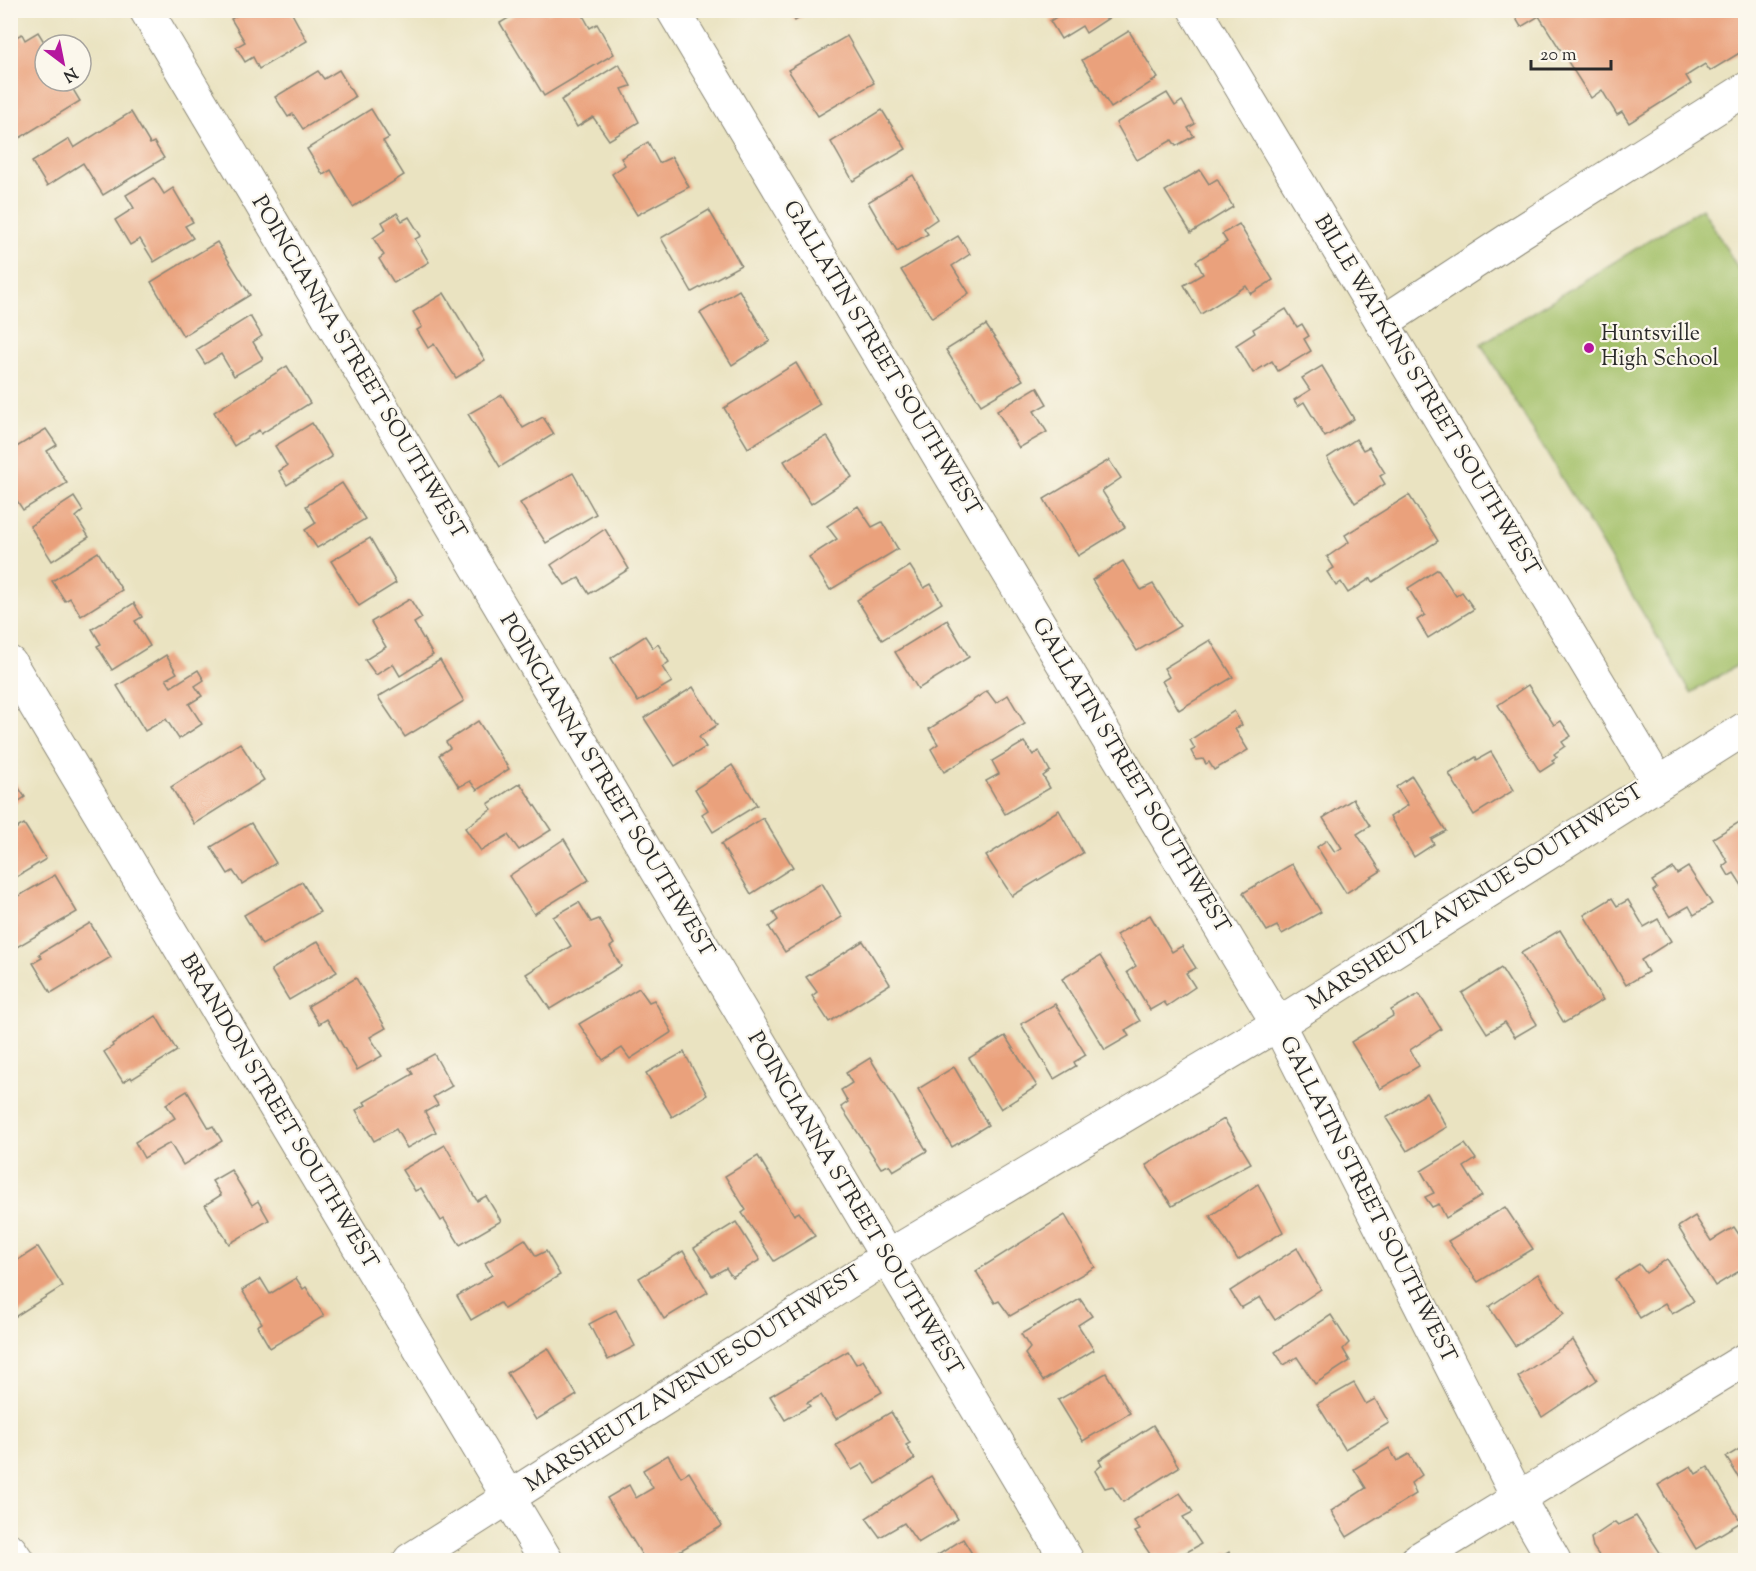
<svg xmlns="http://www.w3.org/2000/svg" width="1756" height="1571" viewBox="0 0 1756 1571" font-family="'Sorts Mill Goudy',serif">
  <style>
    .pitch { fill: #a3c068; stroke: #67764a; stroke-width: 1.5 }
    .building { fill: #eaa17c }
    .lines { fill: none; stroke-linecap: round; stroke-linejoin: round }
    .minor-casing { stroke: #8a8776; stroke-width: 35 }
    .minor { stroke: #fff; stroke-width: 33 }
    .poi-dot { fill: #b5179e; stroke: #fbf7ec; stroke-width: 2 }
    .labels { text-anchor: middle; dominant-baseline: central; stroke-width: 4.5; stroke-linejoin: round; paint-order: stroke }
    .poi-label { font-size: 22px; fill: #2b2b2b; stroke: #fbf7ec; text-anchor: start }
    .street-label { font-size: 22px; fill: #2b2b2b; stroke: #fbf7ec }
  </style>
  <rect width="100%" height="100%" fill="#fbf7ec"/>
  <filter id="ink" filterUnits="userSpaceOnUse"><feTurbulence type="fractalNoise" baseFrequency=".0167" numOctaves="2"/><feDisplacementMap in="SourceGraphic" scale="12" xChannelSelector="R" yChannelSelector="G"/><feConvolveMatrix kernelMatrix="1 2 1 2 8 2 1 2 1" color-interpolation-filters="sRGB"/></filter>
  <filter id="wash" filterUnits="userSpaceOnUse"><feTurbulence type="fractalNoise" baseFrequency=".008" numOctaves="4" result="noise"/><feDisplacementMap in="SourceGraphic" scale="24" xChannelSelector="R" yChannelSelector="G"/><feGaussianBlur stdDeviation="1.35" result="paint"/><feColorMatrix in="noise" values="0 0 0 0 0 0 0 0 0 0 0 0 0 0 0 0 0 1.4 0 .05"/><feComposite in="paint" operator="in"/></filter>
  <g filter="url(#wash)">
    <rect width="100%" height="100%" fill="#eae3c1"/>
    <path class="pitch" d="M1702,208l43,72 1,380 -55,33 -210,-349z"/>
    <g id="blocks">
      <g class="building">
        <path d="M245,10h45l17,31 -48,28 -6,-12 -8,5 -9,-15 9,-5 -14,-23z"/>
        <path d="M522,10h24l2,4 7,-4h25l10,18 7,-4 17,30 -70,42 -44,-73z"/>
        <path d="M789,10h23l-17,11z"/>
        <path d="M1067,10h54l-35,23 -4,-7 -21,13 -11,-18z"/>
        <path d="M1511,10h235v39l-36,22 -5,-7 -19,12 5,8 -62,39 -7,-11 -5,3 -15,-25 -11,8 -52,-82 -18,11z"/>
        <path d="M1129,31l29,47 -47,30 -29,-48z"/>
        <path d="M38,32l8,13 -1,36h23l12,20 -70,43v-104l12,-6 3,6z"/>
        <path d="M847,36l27,47 -56,33 -30,-46z"/>
        <path d="M619,64l12,22 -9,3 17,33 -30,18 -16,-23 -16,10 -16,-27z"/>
        <path d="M339,70l16,27 -52,32 -10,-15 -5,3 -13,-20 43,-26 6,8z"/>
        <path d="M1167,93l8,13 7,-5 13,23 -7,4 6,8 -18,10 -4,-6 -35,20 -21,-37z"/>
        <path d="M371,109l18,29 -6,3 21,34 -51,32 -22,-37 -8,5 -16,-26z"/>
        <path d="M882,110l24,39 -53,32 -22,-39z"/>
        <path d="M131,112l19,32 4,-2 10,16 -61,37 -20,-32 -36,23 -15,-24 37,-23 5,9z"/>
        <path d="M648,142l11,21 13,-6 17,30 -52,28 -25,-41 13,-9 -4,-7z"/>
        <path d="M1200,170l9,14 8,-5 16,28 -42,26 -26,-42z"/>
        <path d="M913,175l24,44 -13,9 4,6 -31,18 -29,-50z"/>
        <path d="M154,178l10,16 9,-6 20,34 -8,4 8,12 -39,24 -14,-23 -10,6 -15,-25 19,-12 -8,-13z"/>
        <path d="M709,210l32,55 -49,27 -31,-54z"/>
        <path d="M397,213l5,8 7,-4 12,19 -6,3 14,23 -35,21 -15,-24 5,-4 -11,-17 13,-9 -4,-7z"/>
        <path d="M1239,224l34,56 -22,14 -5,-8 -45,28 -17,-29 19,-11 -7,-13 31,-19 -5,-8z"/>
        <path d="M958,236l12,18 -18,12 17,27 -37,25 -31,-48z"/>
        <path d="M217,242l33,53 -67,41 -32,-54z"/>
        <path d="M739,290l31,51 -38,24 -32,-52z"/>
        <path d="M444,293l41,67 -29,18 -22,-34 -6,4 -11,-18 5,-3 -9,-15z"/>
        <path d="M1286,309l11,18 5,-3 7,12 -5,3 7,12 -33,20 -6,-10 -19,12 -17,-28 19,-12 -2,-4z"/>
        <path d="M250,316l12,20 -9,6 10,17 -29,17 -13,-22 -16,10 -9,-14z"/>
        <path d="M986,325l37,55 -42,25 -35,-55z"/>
        <path d="M796,363l24,41 -72,44 -24,-40z"/>
        <path d="M287,366l23,37 -49,31 -2,-4 -25,16 -20,-34z"/>
        <path d="M1322,366l32,53 -29,18 -21,-35 -6,4 -4,-6 16,-10 -8,-12z"/>
        <path d="M1037,387l10,17 -13,7 13,21 -28,16 -22,-37z"/>
        <path d="M502,395l21,33 20,-11 11,17 -54,33 -32,-53z"/>
        <path d="M312,423l20,34 -45,28 -8,-14 8,-5 -12,-20z"/>
        <path d="M46,429l11,16 -10,6 20,32 -44,27 -9,-14 -4,3v-48z"/>
        <path d="M827,436l25,41 -41,27 -27,-43z"/>
        <path d="M1356,439l7,11 6,-3 16,26 -5,3 5,8 -30,19 -28,-45z"/>
        <path d="M1109,460l12,18 -19,13 23,36 -47,29 -34,-57z"/>
        <path d="M573,473l23,41 -50,29 -26,-40z"/>
        <path d="M342,483l23,36 -48,29 -12,-18 11,-7 -10,-17z"/>
        <path d="M1409,495l29,46 -65,41 -2,-4 -23,15 -7,-11 -5,4 -9,-14 7,-4 -7,-11 22,-15 -4,-7z"/>
        <path d="M74,497l9,14 -7,6 13,20 -37,24 -22,-35z"/>
        <path d="M858,506l14,21 10,-5 16,27 -68,41 -21,-33 28,-18 -10,-13z"/>
        <path d="M605,529l24,40 -40,25 -10,-16 -14,7 -14,-20z"/>
        <path d="M370,538l26,45 -37,23 -28,-45z"/>
        <path d="M98,552l24,38 -41,26 -11,-18 -5,3 -13,-20z"/>
        <path d="M1123,561l18,29 12,-6 27,42 -43,25 -45,-71z"/>
        <path d="M910,566l14,22 7,-4 11,19 -60,37 -25,-40z"/>
        <path d="M1438,569l18,27 6,-4 12,17 -46,29 -11,-18 8,-5 -17,-27z"/>
        <path d="M410,599l12,19 -8,5 19,32 -33,21 -7,-12 -17,11 -11,-15 21,-13 -15,-25z"/>
        <path d="M134,603l8,14 -7,4 15,25 -38,24 -15,-24 4,-2 -9,-15z"/>
        <path d="M947,620l22,37 -51,32 -23,-37z"/>
        <path d="M645,636l8,12 5,-4 11,18 -7,5 10,15 -34,20 -27,-44z"/>
        <path d="M1210,640l23,37 -54,33 -17,-29 7,-4 -5,-9z"/>
        <path d="M166,655l11,18 -11,6 5,8 27,-17 6,10 -9,6 7,10 -13,8 13,20 -23,15 -13,-20 -21,12 -28,-45z"/>
        <path d="M440,660l24,41 -59,36 -27,-40z"/>
        <path d="M1528,685l26,40 7,-4 10,15 -9,6 3,4 -11,8 3,3 -5,3 2,3 -14,9 -42,-67z"/>
        <path d="M693,687l24,38 -18,12 7,10 -31,19 -31,-48z"/>
        <path d="M987,691l9,12 12,-8 17,29 -81,48 -13,-23 7,-5 -9,-15z"/>
        <path d="M1234,711l8,14 -7,4 13,21 -34,20 -5,-8 -3,2 -3,-5 -7,1 -5,-9 4,-2 -5,-9z"/>
        <path d="M478,721l31,48 -32,21 -7,-9 -11,6 -20,-32 11,-7 -4,-6z"/>
        <path d="M1024,742l9,13 6,-4 11,20 -7,5 7,12 -45,26 -19,-33 13,-7 -7,-13z"/>
        <path d="M240,743l24,37 -70,44 -23,-37z"/>
        <path d="M1491,752l23,38 -40,25 -25,-41 27,-17 1,3z"/>
        <path d="M732,765l25,40 -44,27 -11,-18 6,-4 -13,-21z"/>
        <path d="M10,775l15,22 -15,10z"/>
        <path d="M1412,776l34,55 -15,8 3,5 -20,13 -24,-40 18,-12 -12,-18z"/>
        <path d="M520,783l31,47 -32,20 -11,-15 -27,16 -16,-23 27,-19 -4,-5z"/>
        <path d="M1353,799l17,27 -13,8 24,37 -35,22 -29,-46 10,-7 8,12 7,-4 -19,-30z"/>
        <path d="M1059,810l24,43 -71,43 -26,-40z"/>
        <path d="M763,818l30,49 -42,27 -30,-50z"/>
        <path d="M1746,818v74l-12,-19 -5,3 -6,-10 5,-4 -15,-24z"/>
        <path d="M251,823l25,40 -34,21 -9,-13 -5,3 -17,-27z"/>
        <path d="M24,824l22,35 -36,22v-49z"/>
        <path d="M564,839l25,41 -55,34 -25,-38z"/>
        <path d="M1292,864l29,48 -39,22 -5,-8 -10,5 -24,-38z"/>
        <path d="M1688,867l24,37 -18,11 -5,-9 -19,11 -17,-26 4,-3 -5,-7 21,-13 4,6z"/>
        <path d="M55,875l22,37 -67,39v-50z"/>
        <path d="M302,882l18,30 -58,33 -18,-30z"/>
        <path d="M822,883l20,34 -57,35 -16,-25 9,-7 -5,-8z"/>
        <path d="M1612,898l5,8 11,-6 16,27 14,-8 13,22 -30,19 7,12 -22,13 -42,-70z"/>
        <path d="M579,902l12,20 8,-3 15,25 -4,3 11,19 -71,43 -24,-35 45,-28 -18,-29z"/>
        <path d="M1150,915l22,37 10,-6 14,22 -10,5 9,14 -28,19 -3,-4 -14,8 -23,-38 9,-6 -20,-31z"/>
        <path d="M90,923l21,34 -60,36 -18,-30 9,-5 -3,-4z"/>
        <path d="M1560,930l43,70 -39,23 -43,-70z"/>
        <path d="M318,941l19,31 -48,28 -18,-30z"/>
        <path d="M863,941l27,43 -61,38 -17,-26 5,-4 -11,-15z"/>
        <path d="M1100,956l40,65 -15,9 4,6 -24,14 -43,-71z"/>
        <path d="M1501,968l36,56 -22,13 -10,-15 -18,11 -25,-40z"/>
        <path d="M356,978l30,50 -16,9 12,19 -25,14 -30,-51 -8,5 -11,-18z"/>
        <path d="M639,988l10,14 5,-2 18,32 -42,27 -8,-11 -19,12 -24,-36z"/>
        <path d="M1419,994l22,35 -31,21 9,16 -39,23 -29,-47 42,-26 -2,-6z"/>
        <path d="M1055,1004l31,51 -12,7 2,4 -22,13 -33,-55z"/>
        <path d="M156,1016l21,35 -45,28 -1,-2 -8,5 -19,-30 9,-6 -1,-2z"/>
        <path d="M1005,1036l32,50 -36,23 -32,-51z"/>
        <path d="M684,1052l23,43 -35,22 -26,-44z"/>
        <path d="M434,1054l18,32 -19,11 5,8 -13,7 11,20 -29,16 -11,-19 -22,12 -18,-31 10,-5 -2,-3 49,-28 -4,-6z"/>
        <path d="M870,1058l57,93 -34,20 -4,-6 -8,3 -40,-61 7,-5 -7,-12 11,-7 -6,-10z"/>
        <path d="M954,1067l34,58 -36,22 -34,-58z"/>
        <path d="M187,1091l22,37 4,-2 9,15 -39,24 -13,-22 -26,15 -9,-16 40,-24 -9,-14z"/>
        <path d="M1427,1093l20,34 -40,24 -21,-33z"/>
        <path d="M1224,1119l27,44 -79,43 -26,-41z"/>
        <path d="M1465,1144l11,15 -12,8 18,29 -36,22 -7,-14 -7,3 -7,-10 9,-4 -13,-22z"/>
        <path d="M445,1145l32,56 9,-5 15,25 -41,24 -16,-26 -3,2 -20,-33 -6,3 -13,-21z"/>
        <path d="M758,1156l36,59 5,-3 16,24 -41,25 -32,-48 4,-3 -21,-34z"/>
        <path d="M231,1170l21,35 6,-4 11,19 -40,24 -24,-39 16,-10 -9,-14z"/>
        <path d="M1258,1184l25,48 -45,28 -28,-44z"/>
        <path d="M1505,1207l28,42 -55,33 -30,-41z"/>
        <path d="M1065,1215l30,52 -85,49 -11,-15 -4,2 -19,-32z"/>
        <path d="M1695,1216l16,25 23,-14 12,18v22l-31,19 -37,-59z"/>
        <path d="M736,1222l24,38 -28,17 -6,-9 -14,8 -18,-28z"/>
        <path d="M525,1239l11,17 10,-5 14,24 -56,34 -4,-6 -29,17 -14,-24 35,-21 -7,-12z"/>
        <path d="M38,1247l25,39 -53,34v-55z"/>
        <path d="M1297,1248l24,41 -46,31 -15,-23 -19,11 -11,-17z"/>
        <path d="M683,1251l25,41 -44,27 -25,-41z"/>
        <path d="M1667,1259l27,42 -22,13 -7,-11 -25,15 -25,-39 24,-15 7,9z"/>
        <path d="M1538,1274l26,40 -49,32 -26,-39z"/>
        <path d="M296,1278l7,11 3,-2 18,29 -54,32 -13,-22 5,-3 -20,-33 19,-11 9,15z"/>
        <path d="M1080,1299l12,17 -14,9 16,25 -51,31 -18,-27 5,-6 -9,-14z"/>
        <path d="M616,1310l19,36 -27,14 -19,-36z"/>
        <path d="M1331,1315l18,28 -6,6 7,12 -35,23 -18,-27 -13,8 -9,-13z"/>
        <path d="M1573,1340l24,40 -55,37 -24,-40z"/>
        <path d="M548,1348l29,47 -41,25 -29,-47z"/>
        <path d="M848,1351l8,13 7,-4 19,32 -46,27 -15,-24 -14,8 3,3 -25,14 -15,-24z"/>
        <path d="M1106,1373l24,40 -47,28 -25,-41z"/>
        <path d="M1354,1383l12,21 9,-5 14,24 -44,26 -28,-45z"/>
        <path d="M891,1412l19,31 -4,2 9,14 -39,25 -13,-20 -11,6 -16,-25z"/>
        <path d="M1153,1425l26,42 -56,35 -11,-16 -7,2 -10,-17 7,-6 -3,-5z"/>
        <path d="M1746,1445v44l-20,-32z"/>
        <path d="M1389,1448l8,13 12,-7 13,21 -11,8 5,11 -69,43 -16,-26 35,-23 -12,-19z"/>
        <path d="M668,1455l13,22 8,-5 33,54 -58,34h-19l-38,-62 22,-13 7,13 17,-10 -10,-18z"/>
        <path d="M1691,1466l5,8 12,-7 33,55 -45,27 -38,-64z"/>
        <path d="M931,1476l27,43 -40,24 -14,-20 -24,14 -14,-19z"/>
        <path d="M1180,1493l13,19 -10,5 18,27 -28,16h-13l-4,-6 -4,3 -17,-25 5,-2 -6,-9z"/>
        <path d="M1636,1516l25,38 -11,6h-48l-9,-13 -2,-9 24,-16 3,3z"/>
        <path d="M963,1539l13,21h-46z"/>
        <path d="M1229,1552l4,8h-17z"/>
      </g>
    </g>
  </g>
  <g filter="url(#ink)">
    <use href="#blocks" fill-opacity="0" stroke="#8a8776" stroke-width="1.5"/>
    <g class="lines">
      <g class="minor-casing">
        <g id="minor">
          <path d="M146,10l921,1550"/>
          <path d="M673,10l605,1014 240,474 36,62"/>
          <path d="M1195,10l463,772"/>
          <path d="M1382,323l134,-88 230,-146"/>
          <path d="M10,663l536,897"/>
          <path d="M10,1550l7,10"/>
          <path d="M410,1560l477,-303 391,-233 468,-296"/>
          <path d="M1417,1560l329,-201"/>
        </g>
      </g>
      <use href="#minor" class="minor"/>
    </g>
  </g>
  <circle class="poi-dot" cx="1589" cy="348" r="6"/>
  <g class="labels">
    <g class="poi-label">
      <text x="1601" y="335">Huntsville<tspan x="1601" dy="25">High School</tspan></text>
    </g>
    <g class="street-label">
      <text transform="translate(881 359) rotate(59)">GALLATIN STREET SOUTHWEST</text>
      <text transform="translate(358 368) rotate(59)">POINCIANNA STREET SOUTHWEST</text>
      <text transform="translate(1426 396) rotate(59)">BILLE WATKINS STREET SOUTHWEST</text>
      <text transform="translate(1130 776) rotate(59)">GALLATIN STREET SOUTHWEST</text>
      <text transform="translate(606 786) rotate(59)">POINCIANNA STREET SOUTHWEST</text>
      <text transform="translate(1476 898) rotate(-33)">MARSHEUTZ AVENUE SOUTHWEST</text>
      <text transform="translate(278 1112) rotate(59)">BRANDON STREET SOUTHWEST</text>
      <text transform="translate(1367 1200) rotate(63)">GALLATIN STREET SOUTHWEST</text>
      <text transform="translate(854 1204) rotate(59)">POINCIANNA STREET SOUTHWEST</text>
      <text transform="translate(694 1380) rotate(-33)">MARSHEUTZ AVENUE SOUTHWEST</text>
    </g>
  </g>
  <rect width="1756" height="1571" fill="none" stroke="#fbf7ec" stroke-width="36"/>
  <g transform="translate(63 63) rotate(148)"><circle r="28" fill="#fbf7ec" stroke="#a8a59f" stroke-width="1.5"/>
  <path d="M0-4.5L10 22L0 15L-10 22Z" fill="#b5179e"/>
  <text y="-9" font-size="16" font-weight="bold" text-anchor="middle" fill="#2b2b2b">N</text>
  </g>
  <path d="M1531 60v9h80v-9" fill="none" stroke="#2b2b2b" stroke-width="3"/>
  <text x="1540" y="60" font-size="18" fill="#2b2b2b" stroke="#fbf7ec" stroke-width="4.5" paint-order="stroke">20 m</text>
</svg>
